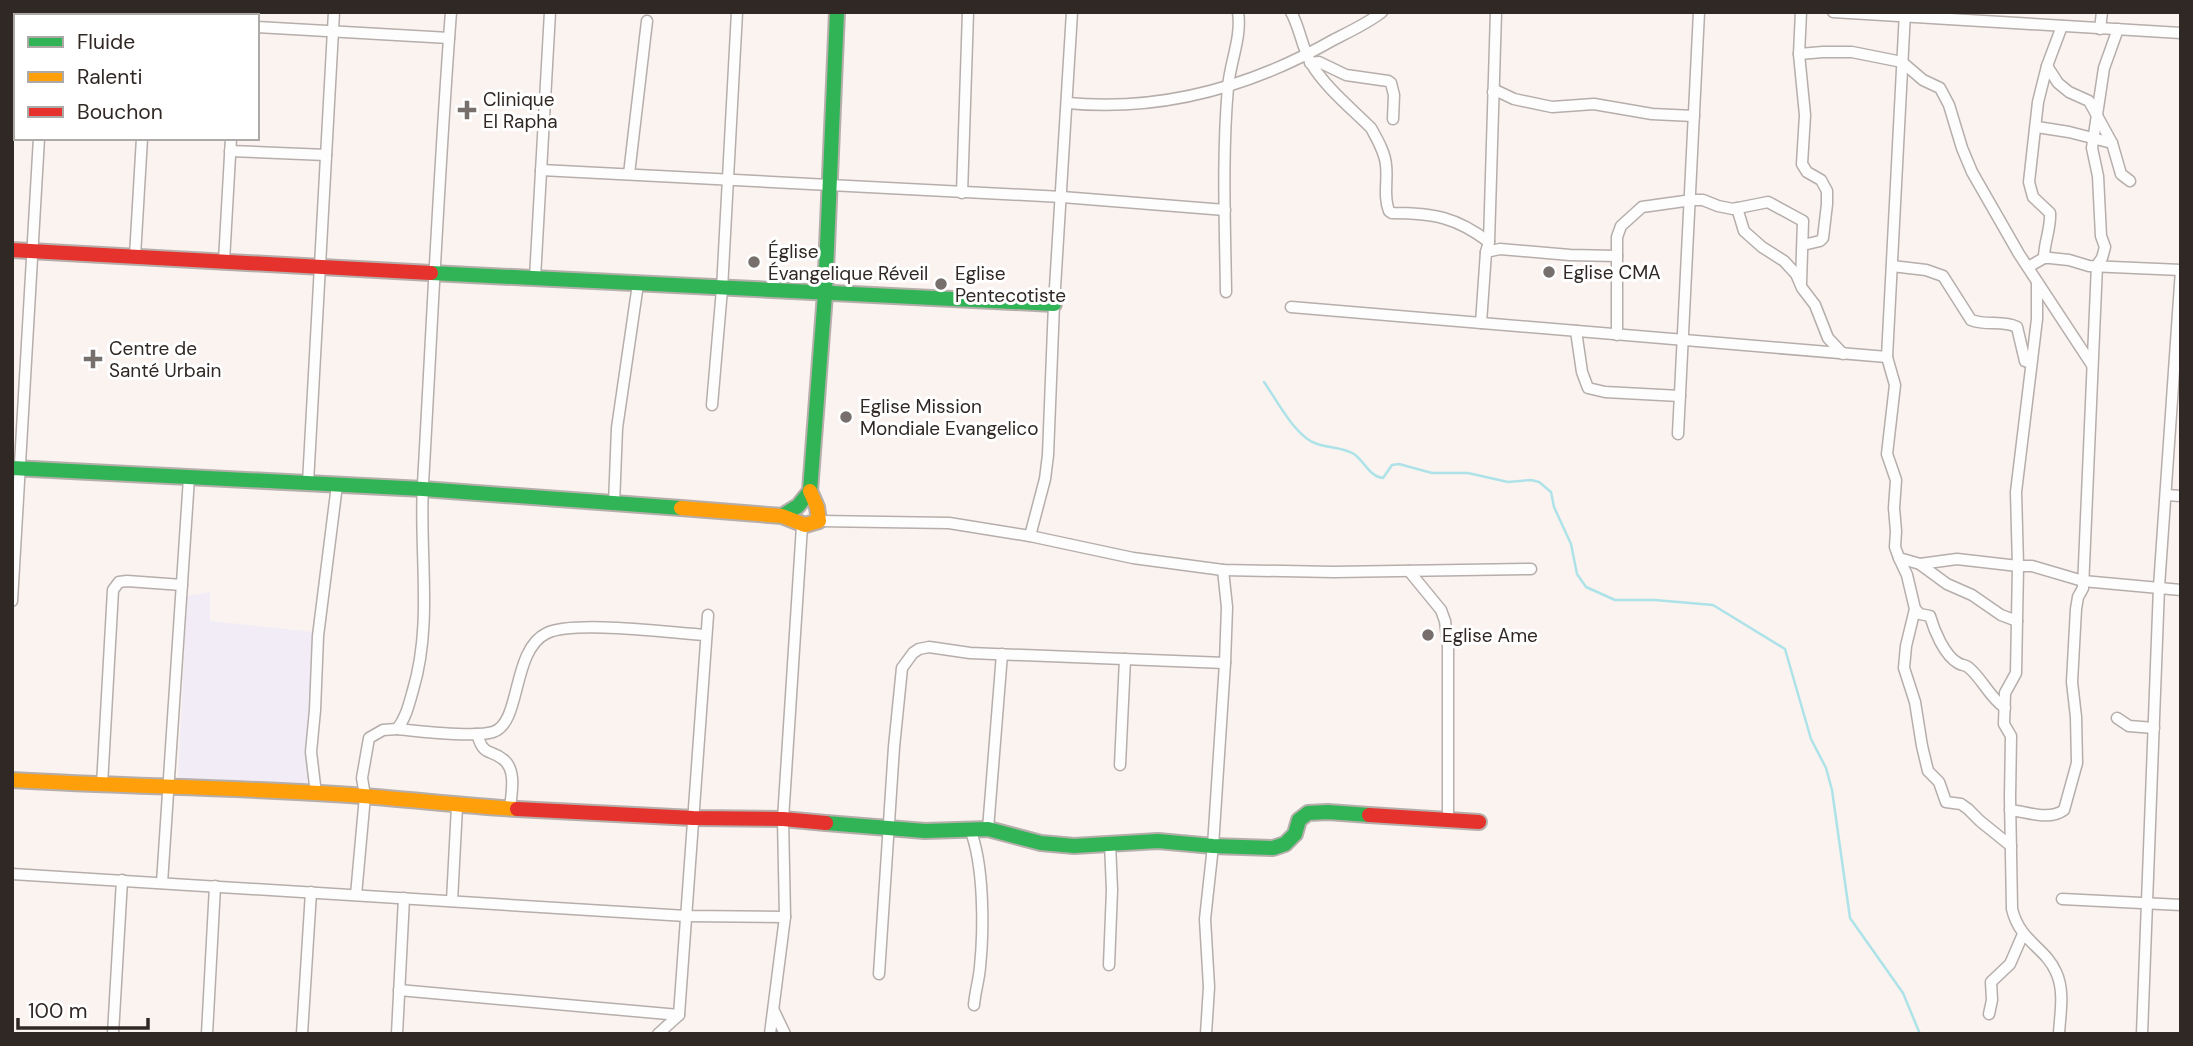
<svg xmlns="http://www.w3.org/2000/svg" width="2193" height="1046" viewBox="0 0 2193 1046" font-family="'DM Sans',sans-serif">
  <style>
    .commercial { fill: #f2ecf7 }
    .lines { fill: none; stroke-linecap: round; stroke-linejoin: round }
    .stream { stroke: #ade3e8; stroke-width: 2.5 }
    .street-casing { stroke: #b5aeab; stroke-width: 13 }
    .fast-casing { stroke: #b5aeab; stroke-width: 18 }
    .slow-casing { stroke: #b5aeab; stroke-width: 18 }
    .jam-casing { stroke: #b5aeab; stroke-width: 18 }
    .street { stroke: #fefdfd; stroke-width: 10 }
    .fast { stroke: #30b455; stroke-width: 14 }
    .slow { stroke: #ff9f0a; stroke-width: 14 }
    .jam { stroke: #e5322d; stroke-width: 14 }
    .poi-dot { fill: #776f6b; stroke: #fff; stroke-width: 2.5 }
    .labels { text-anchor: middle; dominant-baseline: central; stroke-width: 6; stroke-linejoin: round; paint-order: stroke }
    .poi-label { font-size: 19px; fill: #302824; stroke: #fff; text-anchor: start }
  </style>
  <rect width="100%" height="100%" fill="#faf3f0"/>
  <path class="commercial" d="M210,592v29l104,11 -7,154 -129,-6 9,-184z"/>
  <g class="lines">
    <path class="stream" d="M1264,382c13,18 31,55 53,62 12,4 26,3 37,10 11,8 15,22 29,24l9,-13 7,-1 33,9h36l40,9 23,-2 8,2 12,10 3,15 17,37 6,30 9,13 29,13h40l58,5 72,44 26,90 15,29 6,22 18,128 53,75 17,41"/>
    <g class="street-casing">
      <g id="street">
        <path d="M1291,12c9,16 11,36 20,51 13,23 41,46 60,65 6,11 14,24 15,37 2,16 -3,31 3,46l3,2c41,0 64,4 97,29"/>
        <path d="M1801,12l-2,42 6,61 -3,49 5,8 14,8 6,11v13l-4,34 -3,3 -17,4"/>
        <path d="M1833,12l348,21"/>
        <path d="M1905,12l-18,345 8,28 -8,69 9,26 -2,28 2,23 -1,16 4,11 21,6 37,-5 61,7h14l51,15 98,9"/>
        <path d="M12,15l36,1"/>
        <path d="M70,16l1,-4"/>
        <path d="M149,16v-4"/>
        <path d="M237,16l1,-4"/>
        <path d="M257,27l192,11"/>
        <path d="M2100,29l2,-17"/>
        <path d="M1799,54l24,-2h29l50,10 21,18 17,8 9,17 13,43 10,24 47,82 73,111"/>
        <path d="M1310,63l9,-1 27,13 42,6 3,2 3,12 -1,24"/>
        <path d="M2047,66l11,17 11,9 20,9 23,42 9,31 9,7"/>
        <path d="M1493,92l4,-1 17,8 38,8 42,-3 58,10 42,2"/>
        <path d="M1067,103c95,9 186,-17 268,-64 16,-8 33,-16 47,-27"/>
        <path d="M2037,127l32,5 43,11"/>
        <path d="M230,151l96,4"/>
        <path d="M541,170l521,27 163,13"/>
        <path d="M629,174l18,-153"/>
        <path d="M962,193l6,-181"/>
        <path d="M1737,208l7,23 18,16 22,14 12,13 6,14 13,17 13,33 15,16"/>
        <path d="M1486,252l14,-3 70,6 47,1"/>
        <path d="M135,256l7,-118"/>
        <path d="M2044,258c0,-16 7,-29 6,-45l-17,-16 -4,-15 9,-80 9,-36 15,-40"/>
        <path d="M224,261l7,-123"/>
        <path d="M1892,266l34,4 17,6 28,44c15,6 32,0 46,7l8,34 6,2"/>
        <path d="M2028,267l16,-9h6l19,2 20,6 92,4"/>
        <path d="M535,278l15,-266"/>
        <path d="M2037,282v37l-21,173 2,74 -2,107 -11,20 -1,31 7,12 -1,62 2,111c8,33 33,38 44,63 9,19 4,42 3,62"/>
        <path d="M1226,292c-1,-68 -4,-137 2,-205 2,-25 14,-50 10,-75"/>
        <path d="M1291,307l596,50"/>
        <path d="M1481,323l5,-71 3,-10 7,-230"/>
        <path d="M1576,331l6,41 6,16 17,4 75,4"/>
        <path d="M1617,335v-98l4,-11 21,-19 50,-7h11l15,6 15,3 35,-7 35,19 -2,62"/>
        <path d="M712,405l10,-116 15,-277"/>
        <path d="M1678,434l21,-422"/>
        <path d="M308,483l26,-471"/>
        <path d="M2166,495l15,1"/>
        <path d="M614,504l3,-76 21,-144"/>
        <path d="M819,521l130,2 81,13 15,-57 3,-24 6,-151 18,-292"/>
        <path d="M1030,536l103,22 90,12 111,2 197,-3"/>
        <path d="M1899,558l8,17 8,34 -9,37 -2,22 11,34 7,44 6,25 11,11 7,20 15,2 7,5 12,12 31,25"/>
        <path d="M1921,565l26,19 25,11 29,20 16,6"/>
        <path d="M1409,571l32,39 4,11 3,25v174"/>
        <path d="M12,601l27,-463"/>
        <path d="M1915,609l5,5 10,2c4,14 14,39 28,47 5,3 5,1 10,4 14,11 21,30 37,41"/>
        <path d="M2117,718l12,8 25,2"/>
        <path d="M397,729c22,2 76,9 96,3 29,-9 18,-82 54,-99 28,-13 124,0 159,2"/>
        <path d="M477,734c7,24 13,14 27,26 13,11 7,35 6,49"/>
        <path d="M1120,765l5,-106"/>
        <path d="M102,785l11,-195 6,-8 8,-1 55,4"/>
        <path d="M316,794l-5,-42 4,-42 3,-74 19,-151"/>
        <path d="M2010,810c18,2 39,11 54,0l13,-47 -1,-46 -4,-35 4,-73 2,-12 5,-9 14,-323 5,-7 3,-11 -4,-11 -3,-60 -6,-28 12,-80 14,-39"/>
        <path d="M970,829c14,36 14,99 10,138 -1,13 -5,25 -6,38"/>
        <path d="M988,829l14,-175"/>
        <path d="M12,874l674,42 99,1"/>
        <path d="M162,883l27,-405"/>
        <path d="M356,895l9,-99 -3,-18 7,-40 14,-8 14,-1c9,-11 12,-25 16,-39 20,-67 6,-137 10,-206 9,-157 16,-315 28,-472"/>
        <path d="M2062,899l119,6"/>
        <path d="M452,901l5,-95"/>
        <path d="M1109,965l3,-75 -2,-47"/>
        <path d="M879,974l15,-227 8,-79 11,-15 6,-4 10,-2 41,6 255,10"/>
        <path d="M399,990l280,25"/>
        <path d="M774,1011l11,23"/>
        <path d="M1989,1014l3,-14 -1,-18 19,-18 13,-30"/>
        <path d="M113,1034l9,-154"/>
        <path d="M207,1034l8,-148"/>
        <path d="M302,1034l9,-142"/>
        <path d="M397,1034l7,-136"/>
        <path d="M658,1034l21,-19 29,-400"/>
        <path d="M770,1034l15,-117 -2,-98 19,-293"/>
        <path d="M1206,1034l3,-47 -4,-68 8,-73 12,-183 2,-56 -4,-37"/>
        <path d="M2142,1034l17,-447 22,-317"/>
      </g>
    </g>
    <g class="fast-casing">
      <g id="fast">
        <path d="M431,273l623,31"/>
        <path d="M12,468l411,21 258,19"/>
        <path d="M782,516l16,-10 12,-15 15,-197 12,-282"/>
        <path d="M826,823l99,8 63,-2 53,14 33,3 84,-5 55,5 60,2 12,-4 10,-10 4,-14 9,-7 20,-1 41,3"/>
      </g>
    </g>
    <g class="slow-casing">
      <g id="slow">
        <path d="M681,508l101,8 23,9 14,-4 -2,-14 -7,-16"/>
        <path d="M12,780c117,7 234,7 351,16 52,4 102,10 154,13"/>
      </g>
    </g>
    <g class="jam-casing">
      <g id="jam">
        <path d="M12,250l419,23"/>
        <path d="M517,809l176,9 90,1 43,4"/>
        <path d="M1369,815l110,7"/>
      </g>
    </g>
    <use href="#street" class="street"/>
    <use href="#fast" class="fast"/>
    <use href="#slow" class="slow"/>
    <use href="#jam" class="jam"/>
  </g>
  <g class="poi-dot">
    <path d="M463.5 99.5h7v7h7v7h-7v7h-7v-7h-7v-7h7z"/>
    <circle cx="754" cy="262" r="7"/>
    <circle cx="1549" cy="272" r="7"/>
    <circle cx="941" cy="284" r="7"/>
    <path d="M89.5 348.5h7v7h7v7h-7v7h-7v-7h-7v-7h7z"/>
    <circle cx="846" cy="417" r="7"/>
    <circle cx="1428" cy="635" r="7"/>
  </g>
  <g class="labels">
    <g class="poi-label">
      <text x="483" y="99">Clinique<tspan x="483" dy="22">El Rapha</tspan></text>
      <text x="768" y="251">Église<tspan x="768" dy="22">Évangelique Réveil</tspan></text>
      <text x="1563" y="272">Eglise CMA</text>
      <text x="955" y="273">Eglise<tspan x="955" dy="22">Pentecotiste</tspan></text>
      <text x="109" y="348">Centre de<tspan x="109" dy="22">Santé Urbain</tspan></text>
      <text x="860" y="406">Eglise Mission<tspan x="860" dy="22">Mondiale Evangelico</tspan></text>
      <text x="1442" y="635">Eglise Ame</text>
    </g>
  </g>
  <rect width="2193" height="1046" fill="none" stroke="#302824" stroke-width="28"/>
  <rect x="14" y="14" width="245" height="126" fill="#ffffff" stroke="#aca9a7" stroke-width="2"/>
  <rect x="28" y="37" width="35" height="10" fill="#30b455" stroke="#aca9a7" stroke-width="2"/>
  <text x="77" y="49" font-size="21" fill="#302824">Fluide</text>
  <rect x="28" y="72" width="35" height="10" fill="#ff9f0a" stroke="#aca9a7" stroke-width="2"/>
  <text x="77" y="84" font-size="21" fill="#302824">Ralenti</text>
  <rect x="28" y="107" width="35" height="10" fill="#e5322d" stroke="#aca9a7" stroke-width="2"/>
  <text x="77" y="119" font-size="21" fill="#302824">Bouchon</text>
  <path d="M18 1018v10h130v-10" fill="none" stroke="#302824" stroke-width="3.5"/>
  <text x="28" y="1018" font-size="21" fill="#302824" stroke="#ffffff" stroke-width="5" paint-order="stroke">100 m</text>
</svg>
